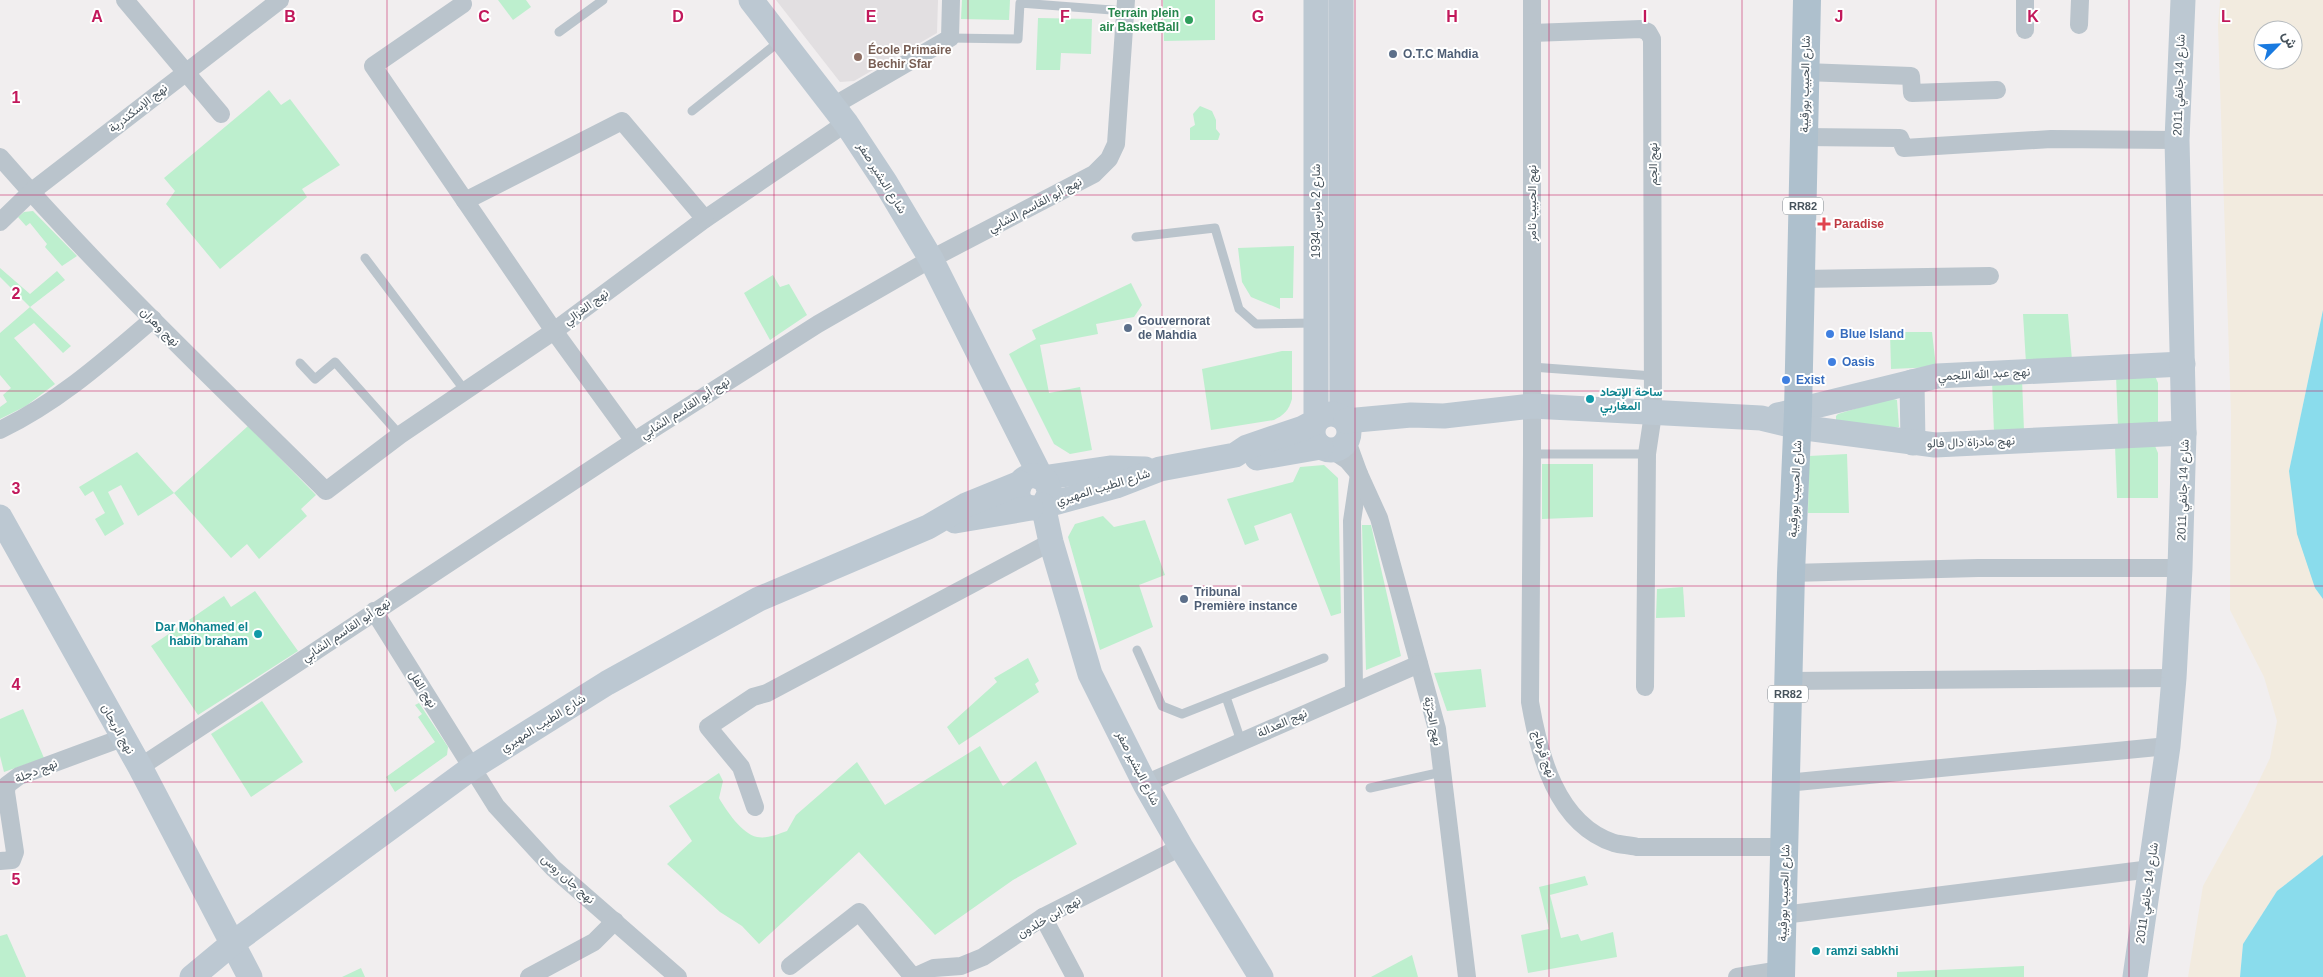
<svg xmlns="http://www.w3.org/2000/svg" width="2323" height="977" viewBox="0 0 2323 977" font-family="Helvetica,Vazirmatn,sans-serif">
  <style>
    .education { fill: #e2dfe1 }
    .green { fill: #bdefce }
    .sand { fill: #f2ebdf; fill-rule: evenodd }
    .water { fill: #8adcec }
    .lines { fill: none; stroke-linecap: round; stroke-linejoin: round }
    .lane { stroke: #bac4cc; stroke-width: 9 }
    .street { stroke: #bac4cc; stroke-width: 18 }
    .secondary { stroke: #bcc8d2; stroke-width: 25 }
    .primary { stroke: #aec0cd; stroke-width: 28 }
    .grid { fill: none; stroke: #c2185b; stroke-width: 1; stroke-opacity: 0.55 }
    .leisure-dot { fill: #2e9e5b; stroke: #fff; stroke-width: 2 }
    .service-dot { fill: #5c6f8a; stroke: #fff; stroke-width: 2 }
    .education-dot { fill: #8d6e63; stroke: #fff; stroke-width: 2 }
    .health-dot { fill: #e0444e; stroke: #fff; stroke-width: 2 }
    .shop-dot { fill: #3f7fe0; stroke: #fff; stroke-width: 2 }
    .culture-dot { fill: #0f9aa8; stroke: #fff; stroke-width: 2 }
    .labels { text-anchor: middle; dominant-baseline: central; stroke-width: 4; stroke-linejoin: round; paint-order: stroke }
    .shield { fill: #fff; stroke: #7e878d; stroke-width: 1 }
    .shield-label { font-size: 11px; font-weight: bold; fill: #47535c }
    .leisure-label { font-size: 12px; font-weight: bold; fill: #27864d; stroke: #fff; text-anchor: end }
    .education-label { font-size: 12px; font-weight: bold; fill: #785e54; stroke: #fff; text-anchor: start }
    .service-label { font-size: 12px; font-weight: bold; fill: #4e5e75; stroke: #fff; text-anchor: start }
    .street-label { font-size: 12px; fill: #47535c; stroke: #fff }
    .health-label { font-size: 12px; font-weight: bold; fill: #be3a42; stroke: #fff; text-anchor: start }
    .shop-label { font-size: 12px; font-weight: bold; fill: #366cbe; stroke: #fff; text-anchor: start }
    .culture-label { font-size: 12px; font-weight: bold; fill: #0d838f; stroke: #fff; text-anchor: start }
    .grid-label { font-size: 16px; text-anchor: middle; font-weight: bold; fill: #c2185b; stroke: #fff; stroke-width: 4; stroke-linejoin: round; paint-order: stroke }
  </style>
  <rect width="100%" height="100%" fill="#f1eeef"/>
  <path class="education" d="M776,0h162l-1,33 -83,48 -14,1z"/>
  <g class="green">
    <path d="M498,0h28l5,7 -18,13z"/>
    <path d="M962,0h48l-1,20 -48,-1z"/>
    <path d="M1163,0h52v40l-51,1z"/>
    <path d="M1038,18l54,1 -1,35 -30,-1 -1,17h-24z"/>
    <path d="M269,90l12,15 9,-6 50,66 -38,24 5,8 -87,72 -54,-65 9,-13 -11,-13z"/>
    <path d="M1200,106l12,5 4,9v9l4,5 -2,6h-28v-12l5,-3 -2,-11z"/>
    <path d="M33,211l44,45 -15,10 -17,-19 2,-3 -17,-21 -4,3 -8,-9 6,-5z"/>
    <path d="M1294,246l-1,52h-13v11l-29,-12 -9,-15 -4,-34z"/>
    <path d="M0,268l30,26 27,-23 8,9 -35,27 41,39 -8,7 -29,-30 -20,15 41,46 -29,22 -26,13v-12l7,-5 -4,-7 8,-7 -11,-13v-42l30,-26 -30,-30z"/>
    <path d="M773,275l7,12 9,-3 18,31 -37,25 -26,-47z"/>
    <path d="M1131,283l11,22 -8,12 -38,7 2,10 -58,11 9,48 31,-6 12,63 -22,4 -16,-10 -45,-90 27,-15 -4,-9z"/>
    <path d="M2023,314h45l4,46 -46,3z"/>
    <path d="M1890,332h42l4,35 -45,2z"/>
    <path d="M1282,351h10v48c-3,11 -8,16 -18,21l-63,10 -9,-61z"/>
    <path d="M2116,375l39,1 3,7v40l-40,4z"/>
    <path d="M2022,379l2,52 -30,2 -2,-53z"/>
    <path d="M1890,398l7,2 2,27 -10,2 -53,-7v-6l2,-2z"/>
    <path d="M248,426l68,69 -15,14 6,7 -48,43 -12,-15 -16,14 -57,-65 -36,23 -17,-31 -13,7 16,32 -19,12 -10,-17 10,-6 -12,-22 -8,5 -6,-9 58,-35 37,41z"/>
    <path d="M2115,445l40,1 3,7v45h-41z"/>
    <path d="M1847,454l2,59h-41l1,-57z"/>
    <path d="M1542,464h51v53l-51,2z"/>
    <path d="M1324,465l14,13 3,135 -10,3 -40,-103 -37,13 5,14 -14,5 -18,-46 66,-17 7,-15z"/>
    <path d="M1103,516l11,11 31,-7 20,55 -26,10 14,42 -53,23 -32,-113 7,-13z"/>
    <path d="M1362,525h9l30,131 -35,14z"/>
    <path d="M1683,587l2,30 -29,1 1,-29z"/>
    <path d="M255,591l43,60 -100,64 -47,-69 73,-50 7,11z"/>
    <path d="M1028,658l11,23 -4,3 4,8 -80,53 -12,-18 50,-45 -3,-4z"/>
    <path d="M1481,669l5,38 -39,4 -13,-38z"/>
    <path d="M262,701l41,61 -52,35 -40,-63z"/>
    <path d="M419,703l29,44 -1,8 -52,37 -9,-15 49,-35 -17,-25 4,-3 -7,-9z"/>
    <path d="M23,709l21,49 -40,14 -4,-16v-37z"/>
    <path d="M980,746l23,40 33,-25 41,83 -64,36 -78,55 -76,-83 -100,92 -17,-18 -22,-14 -53,-48 25,-23 -23,-35 50,-33 4,8 -4,17c7,12 23,36 38,39 10,2 21,-3 30,-6l9,-16 61,-53 28,43z"/>
    <path d="M1585,876l3,9 -38,10 11,43 17,-4 3,7 32,-9 4,25 -89,16 -7,-38 28,-6 -10,-42z"/>
    <path d="M7,934l19,43h-26v-41z"/>
    <path d="M1412,955l6,22h-47z"/>
    <path d="M2024,966v11h-127v-5z"/>
    <path d="M361,968l4,9h-23z"/>
  </g>
  <path class="sand" d="M2220,0h103v310l-34,161 26,117 8,11v256l-46,36 -34,53 -3,33h-52l15,-91 43,-78 24,-50 7,-37 -13,-44 -34,-67 1,-196 -13,-388zM2263,30h30v30h-30z"/>
  <g class="water">
    <path d="M2323,310v289l-8,-11 -18,-54 -8,-63z"/>
    <path d="M2323,855v122h-83l3,-33 34,-53z"/>
  </g>
  <g class="lines">
    <g class="lane">
      <path d="M559,32l44,-32"/>
      <path d="M950,38l68,1 2,-36 105,8"/>
      <path d="M692,111l88,-70"/>
      <path d="M1136,237l79,-9 24,81 17,15 57,-1"/>
      <path d="M365,258l101,134"/>
      <path d="M300,363l15,16 20,-17 65,73"/>
      <path d="M1532,367l121,9"/>
      <path d="M1532,454h115"/>
      <path d="M1137,650l25,56 20,8 142,-56"/>
      <path d="M1226,697l15,44"/>
      <path d="M1370,788l72,-16"/>
    </g>
    <g class="street">
      <path d="M125,0l96,114"/>
      <path d="M1532,0v454l-2,248c9,52 26,122 84,141 7,2 15,2 23,4h148"/>
      <path d="M2025,0v30"/>
      <path d="M463,4l-90,62 181,265 80,110"/>
      <path d="M2079,25l1,-25"/>
      <path d="M1532,33l109,-4 7,3 4,7 1,375 -6,40 -2,233"/>
      <path d="M1805,72l106,4 1,17 85,-3"/>
      <path d="M833,106l117,-68 1,-38"/>
      <path d="M1804,137l96,1 4,10 147,-9 126,1"/>
      <path d="M0,157c102,117 216,225 326,334l74,-56 154,-104 151,-112 141,-96"/>
      <path d="M465,201l157,-80 83,98"/>
      <path d="M0,222l31,-30 249,-192"/>
      <path d="M1801,279l189,-3"/>
      <path d="M0,430c58,-28 104,-69 153,-111"/>
      <path d="M1347,441l12,33 -7,47 2,170"/>
      <path d="M1332,450l15,10 12,14 20,44 58,211 30,248"/>
      <path d="M1791,573l187,-5h202"/>
      <path d="M374,611l122,195 57,62 125,109"/>
      <path d="M1788,681l386,-3"/>
      <path d="M140,767l494,-326 184,-117 113,-65 163,-85 15,-15 7,-15 10,-144"/>
      <path d="M1786,783l382,-37"/>
      <path d="M1145,784l274,-120"/>
      <path d="M755,807l-14,-40 -33,-40 45,-30 14,-4 284,-151"/>
      <path d="M0,861l12,-1 3,-8 -9,-60 1,-7 12,-9 103,-38"/>
      <path d="M1783,915l368,-46"/>
      <path d="M1043,917l32,60"/>
      <path d="M790,966l69,-54 54,65"/>
      <path d="M529,977l65,-35 21,-21"/>
      <path d="M914,977l20,-9 27,-2 22,-9 60,-40 138,-70"/>
      <path d="M1737,977l44,-7"/>
    </g>
    <g class="secondary">
      <path d="M751,0l95,123 39,59 46,77 110,218"/>
      <path d="M1341,0l1,416"/>
      <path d="M1912,382l1,61"/>
      <circle cx="1331" cy="432" r="18"/>
      <path d="M1778,415l159,-39 246,-12"/>
      <path d="M1346,421l65,-6 33,1 88,-10 229,12 37,9 137,18 249,-12"/>
      <path d="M1257,458l64,-11"/>
      <path d="M1042,478l68,-10 35,1"/>
      <path d="M1044,504l6,-11 -4,-12c-27,-21 -42,28 -10,27l80,-22 44,-17 75,-14 12,-8 56,-19 13,-7v-421"/>
      <path d="M1043,505l8,37 39,132 55,110 36,63 80,130"/>
      <path d="M0,517l140,250 110,210"/>
      <path d="M955,521l76,-13"/>
      <path d="M192,977l41,-34 240,-176 134,-84 152,-84 169,-72 38,-22 54,-22"/>
      <path d="M2135,977l33,-231 6,-68 6,-110 4,-135 -7,-293 6,-140"/>
    </g>
    <path class="primary" d="M1781,977l10,-404 7,-162 9,-411"/>
  </g>
  <path class="grid" d="M194,0v977M387,0v977M581,0v977M774,0v977M968,0v977M1162,0v977M1355,0v977M1549,0v977M1742,0v977M1936,0v977M2129,0v977M0,195h2323M0,391h2323M0,586h2323M0,782h2323"/>
  <circle class="leisure-dot" cx="1189" cy="20" r="5"/>
  <g class="service-dot">
    <circle cx="1393" cy="54" r="5"/>
    <circle cx="1128" cy="328" r="5"/>
    <circle cx="1184" cy="599" r="5"/>
  </g>
  <circle class="education-dot" cx="858" cy="57" r="5"/>
  <path class="health-dot" d="M1821.5 216.5h5v5h5v5h-5v5h-5v-5h-5v-5h5z"/>
  <g class="shop-dot">
    <circle cx="1830" cy="334" r="5"/>
    <circle cx="1832" cy="362" r="5"/>
    <circle cx="1786" cy="380" r="5"/>
  </g>
  <g class="culture-dot">
    <circle cx="1590" cy="399" r="5"/>
    <circle cx="258" cy="634" r="5"/>
    <circle cx="1816" cy="951" r="5"/>
  </g>
  <g class="labels">
    <g class="shield">
      <rect x="1783" y="197.5" width="40" height="17" rx="4"/>
      <rect x="1768" y="685.5" width="40" height="17" rx="4"/>
    </g>
    <g class="shield-label">
      <text x="1803" y="206">RR82</text>
      <text x="1788" y="694">RR82</text>
    </g>
    <g class="leisure-label">
      <text x="1179" y="13">Terrain plein<tspan x="1179" dy="14">air BasketBall</tspan></text>
    </g>
    <g class="education-label">
      <text x="868" y="50">École Primaire<tspan x="868" dy="14">Bechir Sfar</tspan></text>
    </g>
    <g class="service-label">
      <text x="1403" y="54">O.T.C Mahdia</text>
      <text x="1138" y="321">Gouvernorat<tspan x="1138" dy="14">de Mahdia</tspan></text>
      <text x="1194" y="592">Tribunal<tspan x="1194" dy="14">Première instance</tspan></text>
    </g>
    <g class="street-label">
      <text transform="translate(1805 84) rotate(-89)">شارع الحبيب بورقيبة</text>
      <text transform="translate(2179 85) rotate(-88)">شارع 14 جانفي 2011</text>
      <text transform="translate(138 108) rotate(-38)">نهج الإسكندرية</text>
      <text transform="translate(1653 164) rotate(-90)">نهج الجم</text>
      <text transform="translate(882 178) rotate(58)">شارع البشير صفر</text>
      <text transform="translate(1532 203) rotate(-90)">نهج الحبيب ثامر</text>
      <text transform="translate(1035 205) rotate(-28)">نهج أبو القاسم الشابي</text>
      <text transform="translate(1316 211) rotate(-90)">شارع 2 مارس 1934</text>
      <text transform="translate(586 307) rotate(-36)">نهج الغزالي</text>
      <text transform="translate(160 327) rotate(45)">نهج وهران</text>
      <text transform="translate(1984 374) rotate(-3)">نهج عبد الله اللجمي</text>
      <text transform="translate(685 408) rotate(-33)">نهج أبو القاسم الشابي</text>
      <text transform="translate(1971 442) rotate(-2)">نهج مادزاة دال فالو</text>
      <text transform="translate(1103 487) rotate(-17)">شارع الطيب المهيري</text>
      <text transform="translate(1795 489) rotate(-87)">شارع الحبيب بورقيبة</text>
      <text transform="translate(2183 490) rotate(-88)">شارع 14 جانفي 2011</text>
      <text transform="translate(346 630) rotate(-34)">نهج أبو القاسم الشابي</text>
      <text transform="translate(423 689) rotate(58)">نهج الفل</text>
      <text transform="translate(1433 721) rotate(78)">نهج الحرّيّة</text>
      <text transform="translate(543 723) rotate(-32)">شارع الطيب المهيري</text>
      <text transform="translate(1282 723) rotate(-24)">نهج العدالة</text>
      <text transform="translate(118 729) rotate(61)">نهج الريحان</text>
      <text transform="translate(1544 754) rotate(71)">نهج قرطاج</text>
      <text transform="translate(1138 768) rotate(63)">شارع البشير صفر</text>
      <text transform="translate(36 771) rotate(-22)">نهج دجلة</text>
      <text transform="translate(568 879) rotate(42)">نهج جان روس</text>
      <text transform="translate(1784 893) rotate(-88)">شارع الحبيب بورقيبة</text>
      <text transform="translate(2147 893) rotate(-82)">شارع 14 جانفي 2011</text>
      <text transform="translate(1049 917) rotate(-30)">نهج ابن خلدون</text>
    </g>
    <g class="health-label">
      <text x="1834" y="224">Paradise</text>
    </g>
    <g class="shop-label">
      <text x="1840" y="334">Blue Island</text>
      <text x="1842" y="362">Oasis</text>
      <text x="1796" y="380">Exist</text>
    </g>
    <g class="culture-label">
      <text x="1600" y="392">ساحة الإتحاد<tspan x="1600" dy="14">المغاربي</tspan></text>
      <text x="248" y="627" text-anchor="end">Dar Mohamed el<tspan x="248" dy="14">habib braham</tspan></text>
      <text x="1826" y="951">ramzi sabkhi</text>
    </g>
  </g>
  <g class="grid-label">
    <text x="97" y="22">A</text>
    <text x="290" y="22">B</text>
    <text x="484" y="22">C</text>
    <text x="678" y="22">D</text>
    <text x="871" y="22">E</text>
    <text x="1065" y="22">F</text>
    <text x="1258" y="22">G</text>
    <text x="1452" y="22">H</text>
    <text x="1645" y="22">I</text>
    <text x="1839" y="22">J</text>
    <text x="2033" y="22">K</text>
    <text x="2226" y="22">L</text>
    <text x="16" y="103">1</text>
    <text x="16" y="299">2</text>
    <text x="16" y="494">3</text>
    <text x="16" y="690">4</text>
    <text x="16" y="885">5</text>
  </g>
  <g transform="translate(2278 45) rotate(66)"><circle r="24" fill="#ffffff" stroke="#b5babe"/>
  <path d="M0-4L9 19L0 12L-9 19Z" fill="#197ae0"/>
  <text y="-8" font-size="14" font-weight="bold" text-anchor="middle" fill="#47535c">ش</text>
  </g>
</svg>
